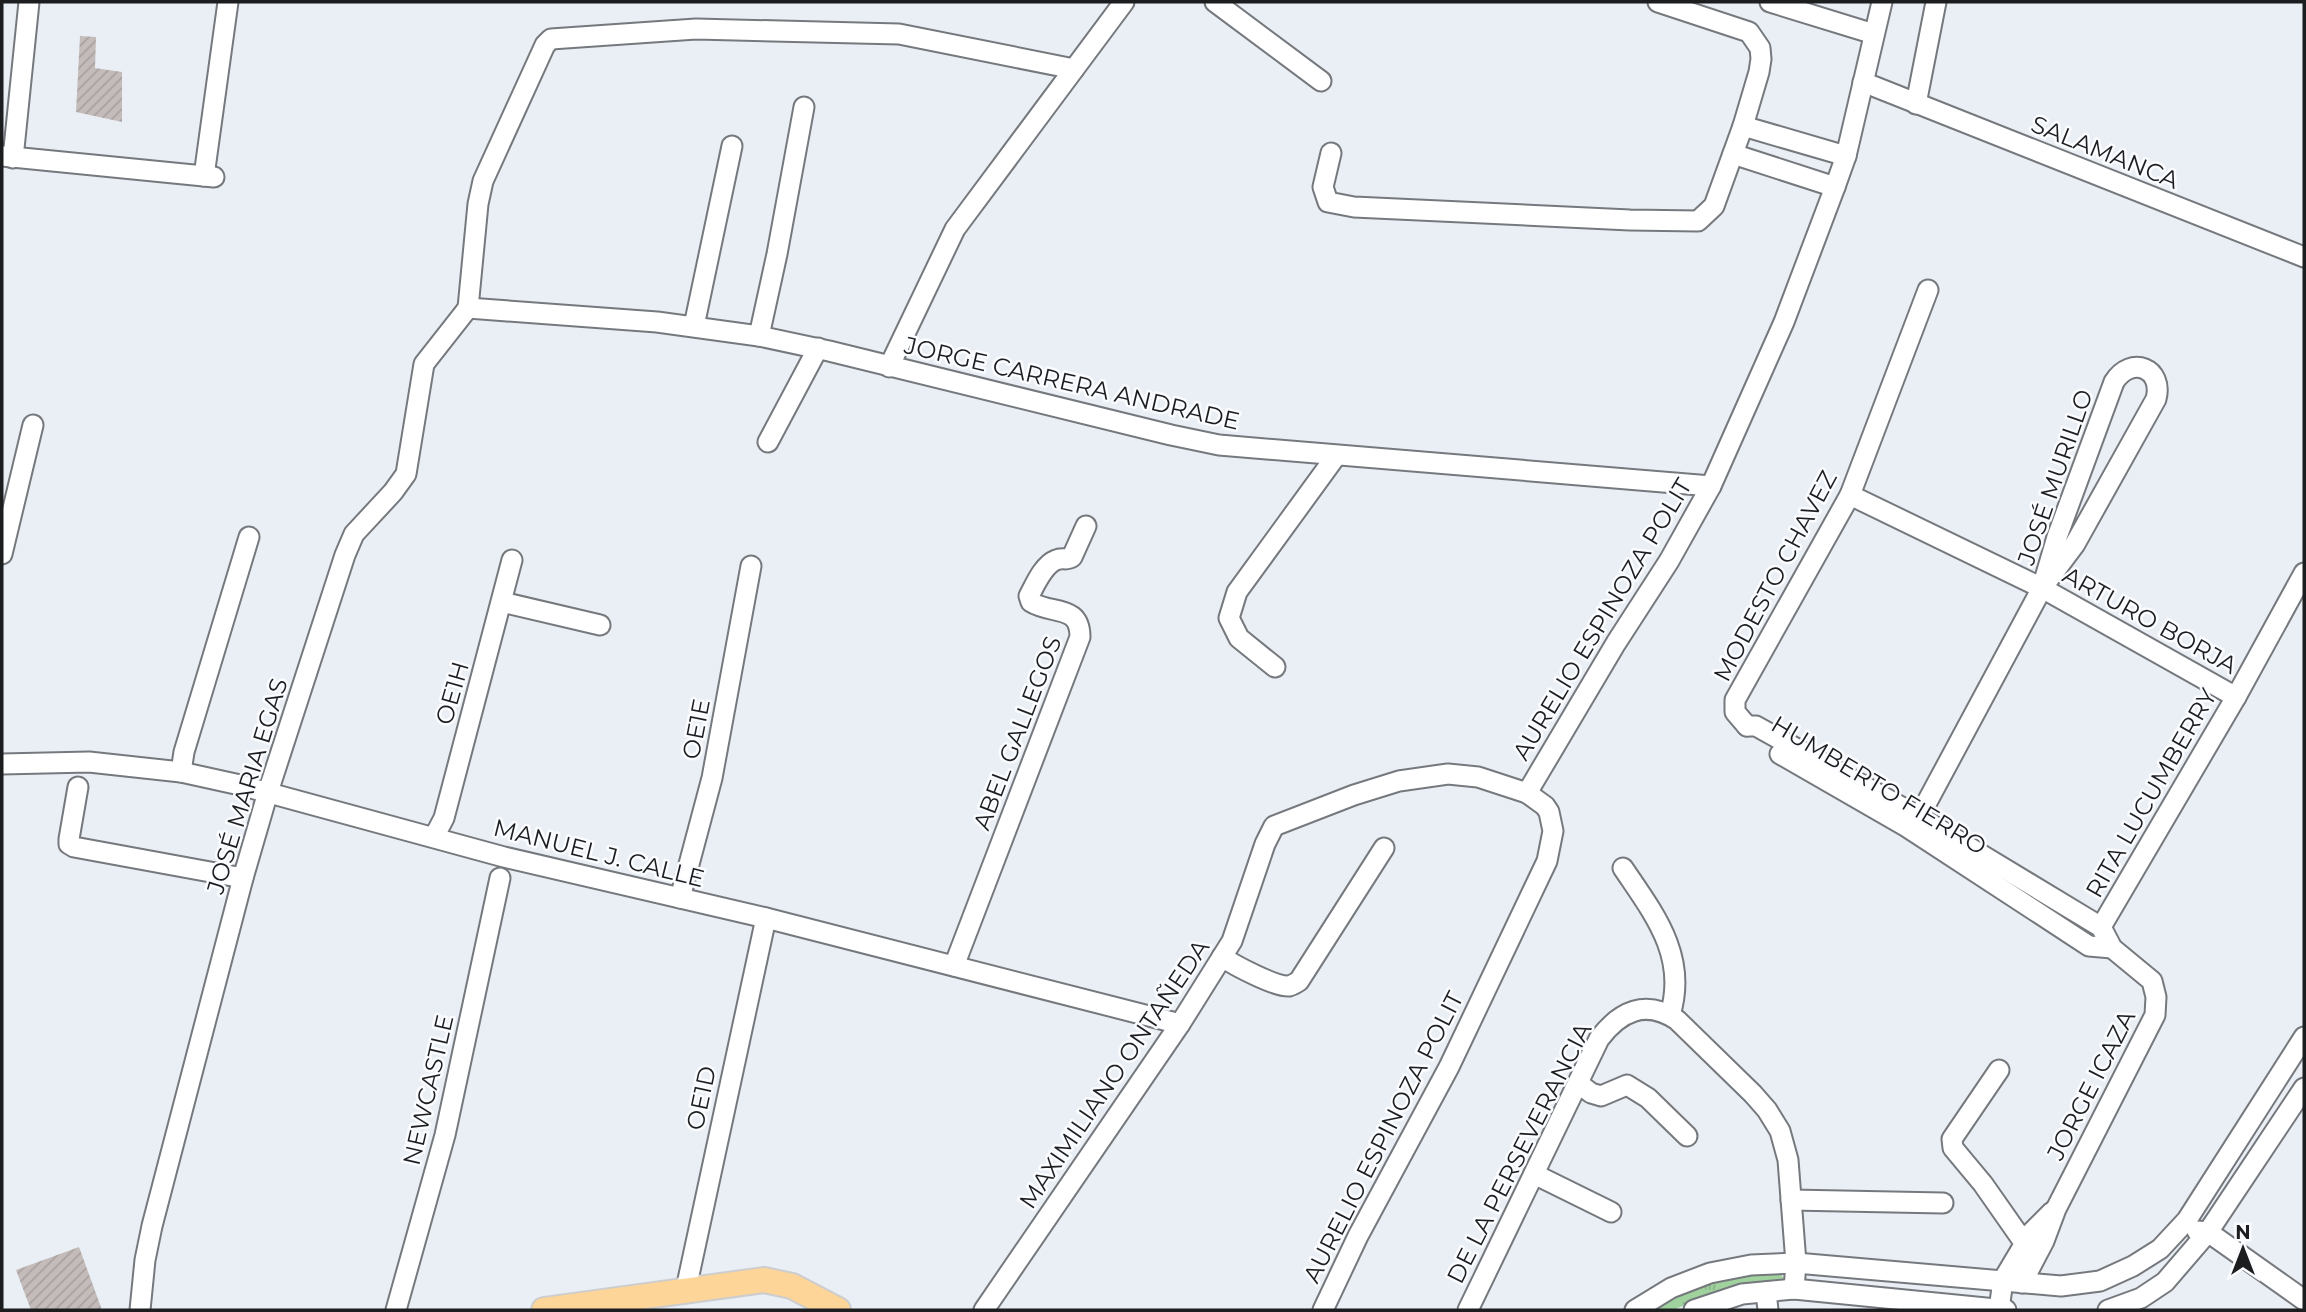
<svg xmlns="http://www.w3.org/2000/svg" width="2306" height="1312" viewBox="0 0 2306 1312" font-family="Montserrat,sans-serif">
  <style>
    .grass { fill: url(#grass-tufts) }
    .building { fill: url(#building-hatch) }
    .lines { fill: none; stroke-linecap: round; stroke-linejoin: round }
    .minor-casing { stroke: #75797e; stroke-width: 23 }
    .major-casing { stroke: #cdcdce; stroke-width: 28 }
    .minor { stroke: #fff; stroke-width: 19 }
    .major { stroke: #fed598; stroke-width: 24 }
    .labels { text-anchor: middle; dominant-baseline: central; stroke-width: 5; stroke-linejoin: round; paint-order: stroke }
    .street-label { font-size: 24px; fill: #1b1d1f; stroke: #fafcff }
  </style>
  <defs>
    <pattern id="grass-tufts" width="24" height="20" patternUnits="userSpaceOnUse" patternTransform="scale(1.75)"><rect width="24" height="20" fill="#9fd29d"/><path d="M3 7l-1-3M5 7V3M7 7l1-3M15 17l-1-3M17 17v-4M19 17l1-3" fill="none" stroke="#88b487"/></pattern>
    <pattern id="building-hatch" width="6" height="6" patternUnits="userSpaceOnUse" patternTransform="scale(1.75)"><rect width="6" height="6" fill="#c4bcba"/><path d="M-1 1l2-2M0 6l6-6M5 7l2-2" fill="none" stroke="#a8a19f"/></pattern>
  </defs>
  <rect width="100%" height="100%" fill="#eaeff5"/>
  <path class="grass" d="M1778,1269l6,10 -6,4 -32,3 -27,5 -46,19h-24c39,-27 82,-34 129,-41z"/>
  <g class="building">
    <path d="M80,36l16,1 -1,31 27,4v50l-46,-10z"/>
    <path d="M79,1247l23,63h-71l-15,-40z"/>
  </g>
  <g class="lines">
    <g class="minor-casing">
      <g id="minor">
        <path d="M1215,2l106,79"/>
        <path d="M1770,2l104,32"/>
        <path d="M1863,82l441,175"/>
        <path d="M1916,104l20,-102"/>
        <path d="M1743,126l103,30"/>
        <path d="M1331,153l-8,34 5,15 26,5 276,13 68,1 16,-15 29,-80 16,-54 2,-13 -1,-11 -11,-16 -91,-30"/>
        <path d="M1733,154l102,33"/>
        <path d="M2,156l212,21"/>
        <path d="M13,158l16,-156"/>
        <path d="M204,176l24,-174"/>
        <path d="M468,308l189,14 102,14 70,15 342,84 48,10 492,41"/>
        <path d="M468,308l10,-104 5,-23 62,-136 6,-6 145,-10 203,5 175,35"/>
        <path d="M694,326l38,-180"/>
        <path d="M759,336l18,-82 27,-147"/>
        <path d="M889,367l66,-138 169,-227"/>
        <path d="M768,442l50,-94"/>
        <path d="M1850,495l192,93 194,109"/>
        <path d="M2,554l31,-129"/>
        <path d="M502,602l98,23"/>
        <path d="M1275,667l-36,-29 -10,-20 8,-26 99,-136"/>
        <path d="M1747,726h9l158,88 187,113 11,21 40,33 4,16 -1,18 -99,194 -12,32 -22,42"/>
        <path d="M1747,726l-12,-14v-12l115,-205 78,-205"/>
        <path d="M1780,754l127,73 182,119 23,2"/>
        <path d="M2,764l87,-2 92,10 59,13 264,72 262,61 414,106"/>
        <path d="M181,772l3,-20 65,-215"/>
        <path d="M78,787l-9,52v5l5,3 169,31"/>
        <path d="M1527,793l89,-150 53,-82 42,-75 73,-164 51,-135 11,-31 36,-154"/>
        <path d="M1912,830l130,-242 33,-44 81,-145c8,-31 -25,-44 -42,-17l-57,155 -15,51"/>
        <path d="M434,837l10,-19 68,-258"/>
        <path d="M1623,868c31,46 65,88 47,147"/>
        <path d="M680,898l32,-120 39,-212"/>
        <path d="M2101,927l135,-230 68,-124"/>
        <path d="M1222,957c12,8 53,30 67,29 4,-1 7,-3 10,-5l85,-133"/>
        <path d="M954,966l126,-329c0,-33 -28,-22 -49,-35l-2,-6c6,-11 14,-31 27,-36 7,-3 10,1 16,-3l14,-31"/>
        <path d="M1999,1070l-47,69 1,9 30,36 42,60"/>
        <path d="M1578,1083l13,10 10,3 26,-11 21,13 39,38"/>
        <path d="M1534,1174l77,38"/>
        <path d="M1791,1200l152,3"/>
        <path d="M2197,1231l11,1 96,68"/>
        <path d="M686,1289l80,-371"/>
        <path d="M1766,1292l2,18"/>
        <path d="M140,1310l5,-50 7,-34 91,-348 25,-86 77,-237 9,-21 39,-42 13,-18 18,-110 44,-56"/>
        <path d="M396,1310l49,-175 55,-257"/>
        <path d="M984,1310l196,-286 52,-83 33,-97 9,-18 80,-31 45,-14 49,-7 30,3 49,16 18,13 4,6 4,19 -6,30 -98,206 -91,169 -35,74"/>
        <path d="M1468,1310l131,-271c21,-28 47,-40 78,-19l76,74 14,16 13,21 8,29 8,103 -2,26"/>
        <path d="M1635,1310l36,-22 39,-15 41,-8 45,-2 265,23 39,-5 33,-15 27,-17 27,-29 117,-183"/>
        <path d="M1694,1310l48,-16 52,-5 212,21"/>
        <path d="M1999,1310l4,-30 28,-47 21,-21"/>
        <path d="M2108,1310l33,-12 24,-16 43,-50 96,-144"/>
      </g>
    </g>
    <g class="major-casing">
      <path id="major" d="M544,1310l220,-30 28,6 46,24"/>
    </g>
    <use href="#minor" class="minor"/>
    <use href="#major" class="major"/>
  </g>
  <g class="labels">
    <g class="street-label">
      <text transform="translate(2105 152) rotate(22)">SALAMANCA</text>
      <text transform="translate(1072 383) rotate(13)">JORGE CARRERA ANDRADE</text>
      <text transform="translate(2055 477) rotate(-71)">JOSÉ MURILLO</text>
      <text transform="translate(1775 576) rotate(-62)">MODESTO CHAVEZ</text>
      <text transform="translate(1602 619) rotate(-59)">AURELIO ESPINOZA POLIT</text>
      <text transform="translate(2150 620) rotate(29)">ARTURO BORJA</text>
      <text transform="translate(452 693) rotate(-74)">OE1H</text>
      <text transform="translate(696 729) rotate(-79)">OE1E</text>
      <text transform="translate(1017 733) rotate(-69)">ABEL GALLEGOS</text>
      <text transform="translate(1879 785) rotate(31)">HUMBERTO FIERRO</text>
      <text transform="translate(247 786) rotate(-73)">JOSÉ MARIA EGAS</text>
      <text transform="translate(2151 793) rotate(-60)">RITA LUCUMBERRY</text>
      <text transform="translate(599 853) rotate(14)">MANUEL J. CALLE</text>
      <text transform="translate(1114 1074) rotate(-56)">MAXIMILIANO ONTAÑEDA</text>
      <text transform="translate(2091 1085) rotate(-63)">JORGE ICAZA</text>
      <text transform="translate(428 1090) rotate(-77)">NEWCASTLE</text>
      <text transform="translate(701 1098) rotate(-78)">OE1D</text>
      <text transform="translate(1383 1137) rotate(-63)">AURELIO ESPINOZA POLIT</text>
      <text transform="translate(1519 1153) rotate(-63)">DE LA PERSEVERANCIA</text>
    </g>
  </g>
  <rect width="2306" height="1312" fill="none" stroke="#1b1d1f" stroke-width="7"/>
  <g transform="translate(2243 1249)" stroke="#fafcff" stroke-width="5" paint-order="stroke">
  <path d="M0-5L12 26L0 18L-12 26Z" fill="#1b1d1f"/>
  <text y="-10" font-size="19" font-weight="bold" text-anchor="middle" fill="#1b1d1f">N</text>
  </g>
</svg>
